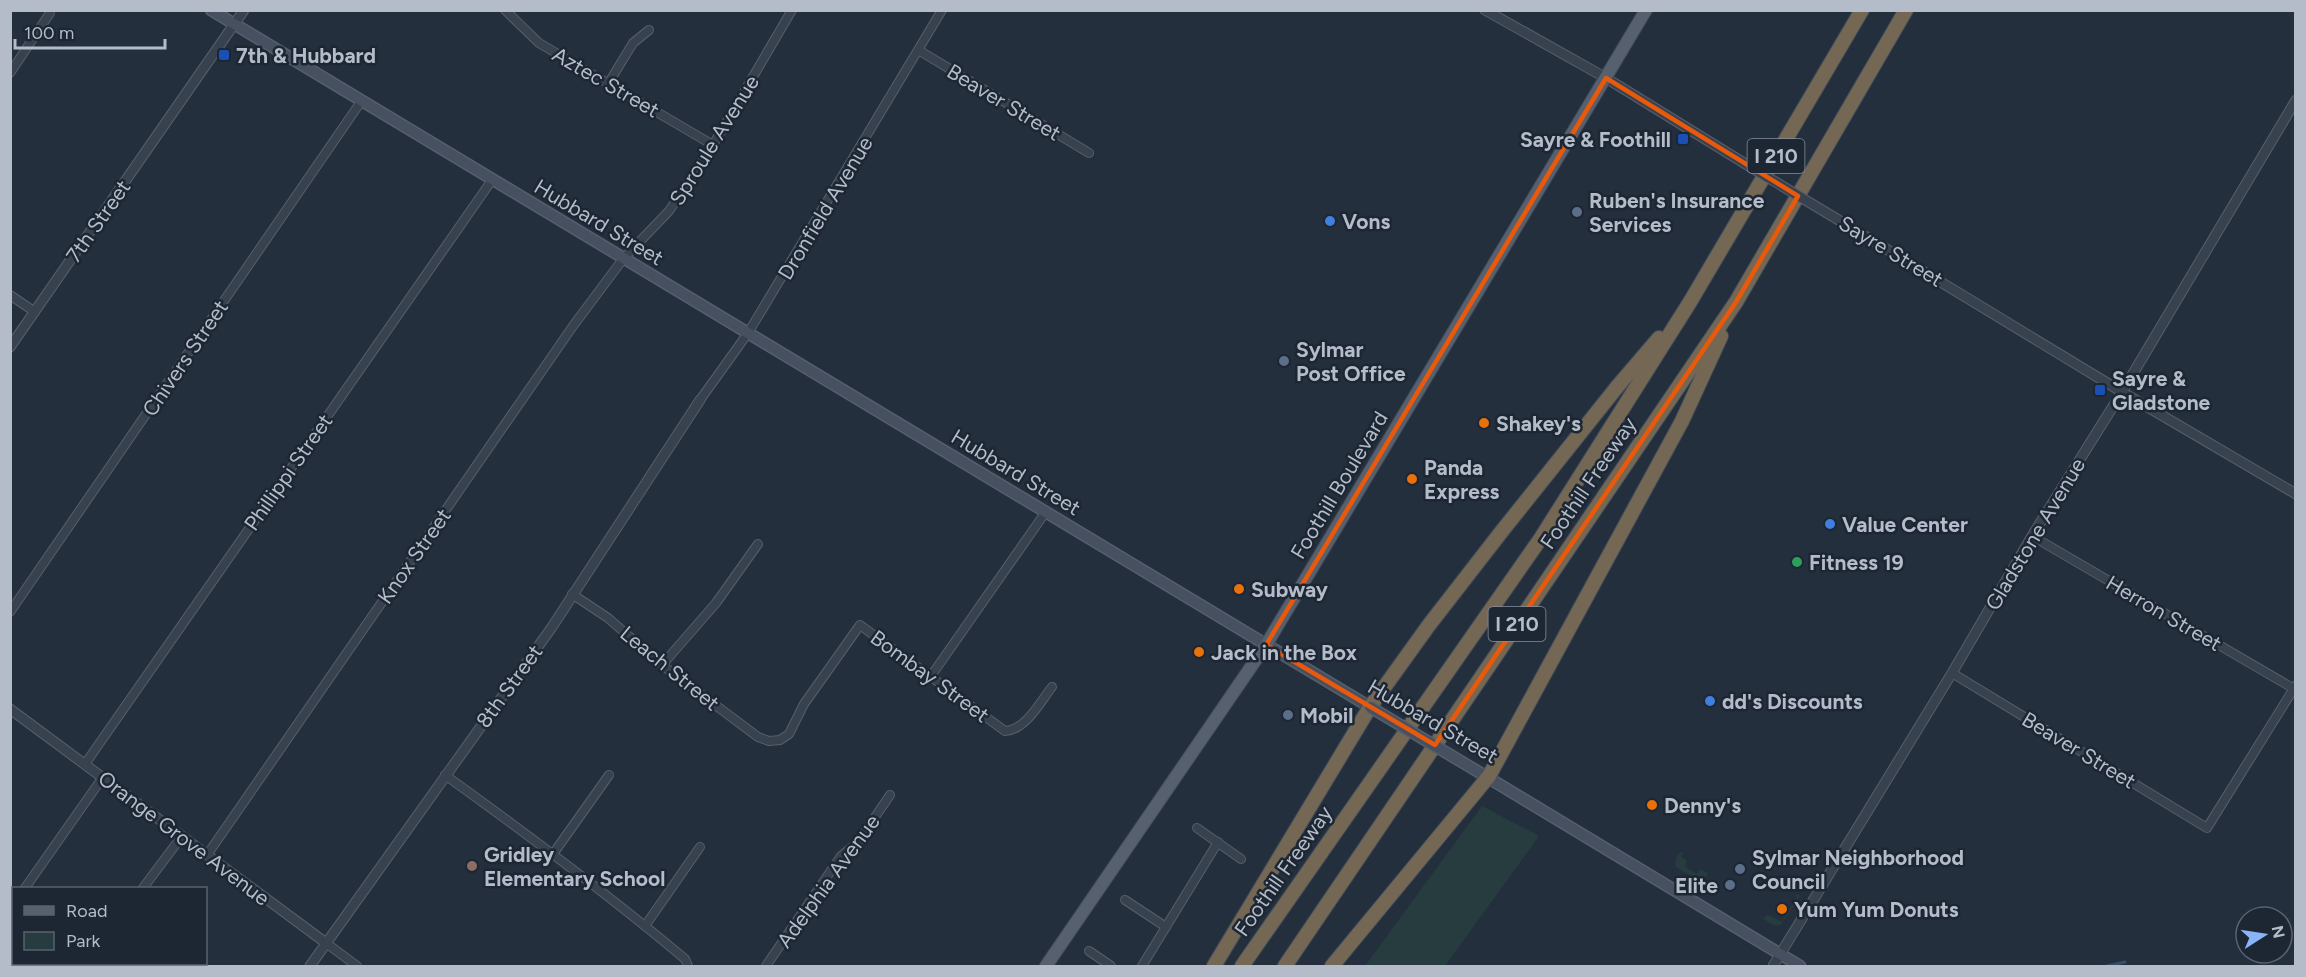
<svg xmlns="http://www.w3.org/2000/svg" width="2306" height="977" viewBox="0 0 2306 977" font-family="Figtree,sans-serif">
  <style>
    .green { fill: #263c3f }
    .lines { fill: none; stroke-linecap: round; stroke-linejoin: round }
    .stream { stroke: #394c67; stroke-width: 3 }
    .minor-casing { stroke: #565f6c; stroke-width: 10 }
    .tertiary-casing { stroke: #565f6c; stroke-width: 11 }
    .secondary-casing { stroke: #565f6c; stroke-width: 13 }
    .primary-casing { stroke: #414a57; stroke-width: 14 }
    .motorway-casing { stroke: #434c59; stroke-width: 16 }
    .minor { stroke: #38414e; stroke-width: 8 }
    .tertiary { stroke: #38414e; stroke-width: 9 }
    .secondary { stroke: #465061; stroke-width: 10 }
    .primary { stroke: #56606e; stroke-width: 12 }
    .motorway { stroke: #746855; stroke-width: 14 }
    .tertiary-bridge-casing { stroke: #565f6c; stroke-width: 11; stroke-linecap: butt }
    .secondary-bridge-casing { stroke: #565f6c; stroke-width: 13; stroke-linecap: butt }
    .tertiary-bridge { stroke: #38414e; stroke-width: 9 }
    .secondary-bridge { stroke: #465061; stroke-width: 10 }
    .marked { fill: none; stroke: #e8590c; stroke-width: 4.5; stroke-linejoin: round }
    .transit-dot { fill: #1a4fb4; stroke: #1d2633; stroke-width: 2 }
    .service-dot { fill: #5c6f8a; stroke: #1d2633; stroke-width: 2 }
    .shop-dot { fill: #3f7fe0; stroke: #1d2633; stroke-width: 2 }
    .food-dot { fill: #e8710a; stroke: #1d2633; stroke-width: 2 }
    .leisure-dot { fill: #2e9e5b; stroke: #1d2633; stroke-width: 2 }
    .education-dot { fill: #8d6e63; stroke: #1d2633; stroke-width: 2 }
    .labels { text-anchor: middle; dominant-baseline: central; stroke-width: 5; stroke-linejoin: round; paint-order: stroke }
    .shield { fill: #1d2633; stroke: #878f9c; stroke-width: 1.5 }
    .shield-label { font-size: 20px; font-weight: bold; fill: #b4bcc9 }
    .poi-label { font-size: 21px; font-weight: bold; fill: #b4bcc9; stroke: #1d2633; text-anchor: start }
    .street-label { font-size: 21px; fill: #b4bcc9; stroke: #1d2633 }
  </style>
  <rect width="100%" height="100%" fill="#242f3e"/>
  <g class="green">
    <path d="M1482,806l57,30 -94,130h-80z"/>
    <path d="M1684,852l-3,4 6,5 -2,6 12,7 3,-5 8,4 -6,10 -26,-16 -1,-6 4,-8z"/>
    <path d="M1797,894l3,2 -19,29h-7l-18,-10 8,3 3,-4 15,8 15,-25 -2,-2z"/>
  </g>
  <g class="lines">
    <path class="stream" d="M2107,966l18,-4"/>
    <g class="minor-casing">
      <g id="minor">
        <path d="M505,10l34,33 174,102"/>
        <path d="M920,51l169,102"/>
        <path d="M10,73l40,-60"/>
        <path d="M608,84l25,-41 16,-13"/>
        <path d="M10,295l25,17"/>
        <path d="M700,400l48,-67 194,-323"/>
        <path d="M2032,536l264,154"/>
        <path d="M572,594l36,24 54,47 96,72 11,4 11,-1 9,-6 15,-30 56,-79 145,106c21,-1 35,-29 47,-44"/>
        <path d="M10,612l350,-509"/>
        <path d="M662,665l54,-62 42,-59"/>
        <path d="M1952,673l255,155 89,-143"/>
        <path d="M931,676l114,-163"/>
        <path d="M85,764l407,-584"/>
        <path d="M445,775c82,59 163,119 240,184l3,7"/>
        <path d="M1197,828l44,31"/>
        <path d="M553,854l56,-79"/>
        <path d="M207,855l366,-529 50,-67 46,-48 44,-66 79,-135"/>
        <path d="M25,888l78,-111"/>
        <path d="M143,888l39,-52"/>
        <path d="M10,893l4,3"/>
        <path d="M1125,900l41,27"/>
        <path d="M645,926l55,-79"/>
        <path d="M326,943l31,23"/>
        <path d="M1089,951l22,15"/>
        <path d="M80,966l3,-2"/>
        <path d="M766,966l75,-110 17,-14 32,-47"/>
        <path d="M1142,966l76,-124"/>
      </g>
    </g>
    <g class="tertiary-casing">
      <g id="tertiary">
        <path d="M1485,10l121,68 138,85"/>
        <path d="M1827,213l295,179 174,102"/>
        <path d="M10,347l234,-337"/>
        <path d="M10,709l316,234"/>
        <path d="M310,966l242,-339 148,-227"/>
        <path d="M1773,966l179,-293 80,-137 90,-144 174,-292"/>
      </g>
    </g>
    <g class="secondary-casing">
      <g id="secondary">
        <path d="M211,10c386,234 773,465 1159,697"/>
        <path d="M1467,765l333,201"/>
      </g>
    </g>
    <g class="primary-casing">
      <path id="primary" d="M1046,966l220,-321 380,-635"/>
    </g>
    <g class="motorway-casing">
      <g id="motorway">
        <path d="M1214,966l156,-259 59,-82 73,-94 115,-144 42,-49"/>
        <path d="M1242,966l299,-428 149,-236 172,-292"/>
        <path d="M1285,966l451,-664 170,-292"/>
        <path d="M1332,966l157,-190 193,-355 39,-85"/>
      </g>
    </g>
    <use href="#minor" class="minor"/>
    <use href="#tertiary" class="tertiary"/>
    <use href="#secondary" class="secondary"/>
    <use href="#primary" class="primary"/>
    <use href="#motorway" class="motorway"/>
    <g class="tertiary-bridge-casing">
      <path id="tertiary-bridge" d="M1744,163l83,50"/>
    </g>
    <g class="secondary-bridge-casing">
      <path id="secondary-bridge" d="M1370,707l97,58"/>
    </g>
    <use href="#tertiary-bridge" class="tertiary-bridge"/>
    <use href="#secondary-bridge" class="secondary-bridge"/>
  </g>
  <path class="marked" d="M1606,78l192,118 -62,106 -301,443 -169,-100z"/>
  <g class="transit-dot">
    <rect x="218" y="49" width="12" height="12" rx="3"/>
    <rect x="1677" y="133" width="12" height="12" rx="3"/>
    <rect x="2094" y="384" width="12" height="12" rx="3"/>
  </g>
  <g class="service-dot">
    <circle cx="1577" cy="212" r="6"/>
    <circle cx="1284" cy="361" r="6"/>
    <circle cx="1288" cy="715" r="6"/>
    <circle cx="1740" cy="869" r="6"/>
    <circle cx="1730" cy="885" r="6"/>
  </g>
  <g class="shop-dot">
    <circle cx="1330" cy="221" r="6"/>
    <circle cx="1830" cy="524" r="6"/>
    <circle cx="1710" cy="701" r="6"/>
  </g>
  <g class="food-dot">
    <circle cx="1484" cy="423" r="6"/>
    <circle cx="1412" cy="479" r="6"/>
    <circle cx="1239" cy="589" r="6"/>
    <circle cx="1199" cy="652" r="6"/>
    <circle cx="1652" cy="805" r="6"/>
    <circle cx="1782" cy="909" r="6"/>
  </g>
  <circle class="leisure-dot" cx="1797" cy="562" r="6"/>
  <circle class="education-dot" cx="472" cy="866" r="6"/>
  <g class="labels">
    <g class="shield">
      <rect x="1747.5" y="139" width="57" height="34" rx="4.5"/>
      <rect x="1488.5" y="607" width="57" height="34" rx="4.5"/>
    </g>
    <g class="shield-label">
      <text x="1776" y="156">I 210</text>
      <text x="1517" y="624">I 210</text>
    </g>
    <g class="poi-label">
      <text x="236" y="55">7th &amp; Hubbard</text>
      <text x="1671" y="139" text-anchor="end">Sayre &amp; Foothill</text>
      <text x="1589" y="200">Ruben's Insurance<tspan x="1589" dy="24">Services</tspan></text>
      <text x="1342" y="221">Vons</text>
      <text x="1296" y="349">Sylmar<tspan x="1296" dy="24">Post Office</tspan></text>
      <text x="2112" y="378">Sayre &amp;<tspan x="2112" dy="24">Gladstone</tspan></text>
      <text x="1496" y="423">Shakey's</text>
      <text x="1424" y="467">Panda<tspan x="1424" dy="24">Express</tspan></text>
      <text x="1842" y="524">Value Center</text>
      <text x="1809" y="562">Fitness 19</text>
      <text x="1251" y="589">Subway</text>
      <text x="1211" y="652">Jack in the Box</text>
      <text x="1722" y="701">dd's Discounts</text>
      <text x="1300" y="715">Mobil</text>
      <text x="1664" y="805">Denny's</text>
      <text x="484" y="854">Gridley<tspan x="484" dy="24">Elementary School</tspan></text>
      <text x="1752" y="857">Sylmar Neighborhood<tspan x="1752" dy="24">Council</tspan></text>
      <text x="1718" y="885" text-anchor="end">Elite</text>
      <text x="1794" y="909">Yum Yum Donuts</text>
    </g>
    <g class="street-label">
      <text transform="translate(606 82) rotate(30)">Aztec Street</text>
      <text transform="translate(1004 102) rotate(31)">Beaver Street</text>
      <text transform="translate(714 140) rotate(-58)">Sproule Avenue</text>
      <text transform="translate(825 208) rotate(-59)">Dronfield Avenue</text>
      <text transform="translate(98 221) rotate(-55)">7th Street</text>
      <text transform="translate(599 222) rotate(31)">Hubbard Street</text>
      <text transform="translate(1891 251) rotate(31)">Sayre Street</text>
      <text transform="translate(185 358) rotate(-56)">Chivers Street</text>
      <text transform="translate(288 472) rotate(-55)">Phillippi Street</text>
      <text transform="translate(1016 472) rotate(31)">Hubbard Street</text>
      <text transform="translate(1588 483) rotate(-56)">Foothill Freeway</text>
      <text transform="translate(1339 485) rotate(-59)">Foothill Boulevard</text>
      <text transform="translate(2035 534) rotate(-59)">Gladstone Avenue</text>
      <text transform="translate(414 556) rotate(-55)">Knox Street</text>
      <text transform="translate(2164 613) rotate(30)">Herron Street</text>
      <text transform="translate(670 668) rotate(39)">Leach Street</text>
      <text transform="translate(930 676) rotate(36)">Bombay Street</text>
      <text transform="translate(509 686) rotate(-54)">8th Street</text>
      <text transform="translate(1433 721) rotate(30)">Hubbard Street</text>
      <text transform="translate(2079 750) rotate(31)">Beaver Street</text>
      <text transform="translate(184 838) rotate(37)">Orange Grove Avenue</text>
      <text transform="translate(1283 871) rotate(-55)">Foothill Freeway</text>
      <text transform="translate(828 881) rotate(-54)">Adelphia Avenue</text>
    </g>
  </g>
  <rect width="2306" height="977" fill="none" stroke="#b4bcc9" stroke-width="24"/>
  <rect x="12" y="887" width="195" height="78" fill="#1d2633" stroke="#59626f" stroke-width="1.5"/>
  <rect x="24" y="906" width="30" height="9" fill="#56606e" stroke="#59626f" stroke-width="1.5"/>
  <text x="66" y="917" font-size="18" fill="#b4bcc9">Road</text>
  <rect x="24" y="932" width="30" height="18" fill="#263c3f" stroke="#59626f" stroke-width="1.5"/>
  <text x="66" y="947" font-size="18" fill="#b4bcc9">Park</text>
  <g transform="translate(2264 935) rotate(78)"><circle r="28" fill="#1d2633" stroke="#59626f" stroke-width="1.5"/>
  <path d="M0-4.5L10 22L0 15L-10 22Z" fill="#8ab4f8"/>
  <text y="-9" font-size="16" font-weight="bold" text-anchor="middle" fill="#b4bcc9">N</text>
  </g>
  <path d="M15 39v9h150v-9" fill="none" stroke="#b4bcc9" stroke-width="3"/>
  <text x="24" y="39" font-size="18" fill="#b4bcc9" stroke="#1d2633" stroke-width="4.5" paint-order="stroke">100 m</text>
</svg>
